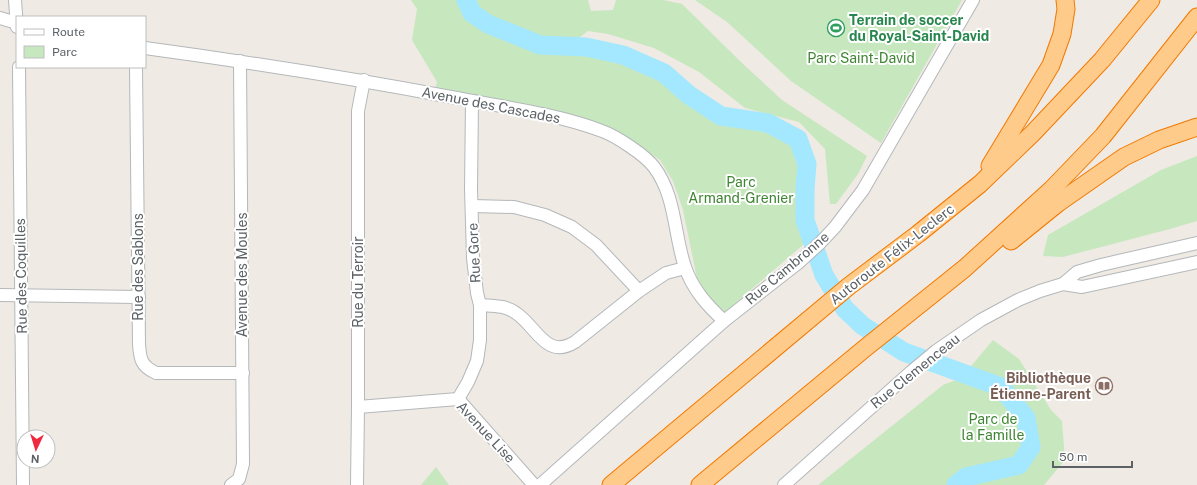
<svg xmlns="http://www.w3.org/2000/svg" width="1197" height="485" viewBox="0 0 1197 485" font-family="'Public Sans',sans-serif">
  <style>
    .green { fill: #c7e7bf }
    .lines { fill: none; stroke-linecap: round; stroke-linejoin: round }
    .river { stroke: #a3e8ff; stroke-width: 19 }
    .minor-casing { stroke: #b4b8bb; stroke-width: 14 }
    .highway-casing { stroke: #f27900; stroke-width: 19 }
    .minor { stroke: #fff; stroke-width: 12 }
    .highway { stroke: #ffcb8a; stroke-width: 17 }
    .labels { text-anchor: middle; dominant-baseline: central; stroke-width: 4; stroke-linejoin: round; paint-order: stroke }
    .leisure-label { font-size: 14px; font-weight: bold; fill: #27864d; stroke: #fff; text-anchor: start }
    .park-label { font-size: 14px; fill: #3e8532; stroke: #fff }
    .street-label { font-size: 14px; fill: #5b6165; stroke: #fff }
    .education-label { font-size: 14px; font-weight: bold; fill: #785e54; stroke: #fff; text-anchor: end }
  </style>
  <rect width="100%" height="100%" fill="#efeae3"/>
  <g class="green">
    <path d="M411,0h177l3,11 22,-1 3,-10h47l19,4 60,59 40,37 85,56 -9,18 -22,30h-6l-5,-55 -26,-27 -54,-14 -46,-36 -45,-24 -46,-14 -20,-3 -20,15v5l31,3 26,5 23,13 27,19 14,13 29,18 23,6 15,1 21,5 11,6 9,10 7,26 -3,38 3,30 -80,69 -26,-30 -15,-73 -10,-29 -13,-21 -34,-23 -192,-44 3,-11 -25,-42 5,-31z"/>
    <path d="M695,0h267l-81,143 -90,-62 -64,-59z"/>
    <path d="M1197,156v65l-27,8 -107,28 -20,-1 5,-21 113,-65z"/>
    <path d="M993,340l26,19 32,51 11,11 3,39 -21,25h-226l125,-100 18,-7z"/>
    <path d="M436,467l13,18h-28z"/>
  </g>
  <g class="lines">
    <path class="river" d="M466,0l6,13 16,11 52,21 46,2 37,8 41,18 25,22 32,21 47,7 30,16 9,25 -2,25v31l19,55 21,34 18,17 41,26 97,35 25,31 5,29 -12,18 -53,12 -10,8"/>
    <g class="minor-casing">
      <g id="minor">
        <path d="M15,0l2,27"/>
        <path d="M0,18l17,5"/>
        <path d="M145,48c103,14 205,30 306,49 51,10 103,16 151,34 14,5 43,24 52,36 22,29 20,68 31,100 8,23 22,38 39,54"/>
        <path d="M19,67l4,418"/>
        <path d="M136,67l3,277c1,15 2,22 17,29h87"/>
        <path d="M472,206l42,1 31,8 27,12 24,18 43,46"/>
        <path d="M1063,284l14,-12 24,-7 96,-22"/>
        <path d="M0,295l139,2"/>
        <path d="M480,305c13,1 25,0 36,8 21,14 30,47 59,29l64,-51 27,-18 19,-5"/>
        <path d="M458,399l10,-17 9,-21 3,-21v-35l-3,-12 -4,-35 -2,-69 1,-88"/>
        <path d="M358,407l100,-8 76,86"/>
        <path d="M231,485l8,-6 4,-15 -3,-403"/>
        <path d="M357,485l1,-78v-296l6,-31"/>
        <path d="M540,485l184,-164 74,-58 22,-20 15,-16 28,-37 110,-190"/>
        <path d="M784,485l128,-114 24,-20 45,-31 37,-20 22,-9 23,-7 19,3 115,-25"/>
      </g>
    </g>
    <g class="highway-casing">
      <g id="highway">
        <path d="M990,166l61,-101 11,-31 4,-25 -1,-9"/>
        <path d="M1011,241l47,-38 66,-46 35,-17 38,-13"/>
        <path d="M611,485l238,-199 69,-52 62,-50 53,-51 69,-73 49,-60"/>
        <path d="M700,485l164,-136 101,-81 87,-79 51,-53 94,-119"/>
      </g>
    </g>
    <use href="#minor" class="minor"/>
    <use href="#highway" class="highway"/>
  </g>
  <defs>
    <g id="stadium-ring" transform="scale(0.9)"><circle r="9.5" fill="#fff" stroke="#2e9e5b" stroke-width="1.5"/><path d="M0-5a6.5 5 0 1 0 0 10a6.5 5 0 1 0 0-10ZM-3.5-1.8h7v3.6h-7Z" fill="#2e9e5b"/></g>
    <g id="library-ring" transform="scale(0.9)"><circle r="9.5" fill="#fff" stroke="#8d6e63" stroke-width="1.5"/><path d="M-6-4Q-3-5.5-.7-3.5V5Q-3 3-6 4ZM6-4Q3-5.5 .7-3.5V5Q3 3 6 4Z" fill="#8d6e63"/></g>
  </defs>
  <g fill-rule="evenodd">
    <use href="#stadium-ring" x="836" y="28"/>
    <use href="#library-ring" x="1104" y="386"/>
  </g>
  <g class="labels">
    <g class="leisure-label">
      <text x="849" y="20">Terrain de soccer<tspan x="849" dy="16">du Royal-Saint-David</tspan></text>
    </g>
    <g class="park-label">
      <text x="861" y="58">Parc Saint-David</text>
      <text x="741" y="182">Parc<tspan x="741" dy="16">Armand-Grenier</tspan></text>
      <text x="993" y="419">Parc de<tspan x="993" dy="16">la Famille</tspan></text>
    </g>
    <g class="street-label">
      <text transform="translate(491 105) rotate(11)">Avenue des Cascades</text>
      <text transform="translate(474 253) rotate(-93)">Rue Gore</text>
      <text transform="translate(892 254) rotate(-38)">Autoroute Félix-Leclerc</text>
      <text transform="translate(138 267) rotate(-90)">Rue des Sablons</text>
      <text transform="translate(787 268) rotate(-40)">Rue Cambronne</text>
      <text transform="translate(242 275) rotate(-90)">Avenue des Moules</text>
      <text transform="translate(21 276) rotate(-91)">Rue des Coquilles</text>
      <text transform="translate(358 282) rotate(-90)">Rue du Terroir</text>
      <text transform="translate(915 371) rotate(-39)">Rue Clemenceau</text>
      <text transform="translate(486 432) rotate(47)">Avenue Lise</text>
    </g>
    <g class="education-label">
      <text x="1091" y="378">Bibliothèque<tspan x="1091" dy="16">Étienne-Parent</tspan></text>
    </g>
  </g>
  <rect x="16" y="16" width="130" height="52" fill="#ffffff" stroke="#bdc0c1"/>
  <rect x="24" y="29" width="20" height="6" fill="#ffffff" stroke="#bdc0c1"/>
  <text x="52" y="36" font-size="12" fill="#5b6165">Route</text>
  <rect x="24" y="46" width="20" height="12" fill="#c7e7bf" stroke="#bdc0c1"/>
  <text x="52" y="56" font-size="12" fill="#5b6165">Parc</text>
  <g transform="translate(36 449) rotate(184)"><circle r="19" fill="#ffffff" stroke="#bdc0c1"/>
  <path d="M0-3L7 15L0 10L-7 15Z" fill="#ef2a40"/>
  <text y="-6" font-size="11" font-weight="bold" text-anchor="middle" fill="#5b6165">N</text>
  </g>
  <path d="M1053 461v6h79v-6" fill="none" stroke="#5b6165" stroke-width="2"/>
  <text x="1059" y="461" font-size="12" fill="#5b6165" stroke="#ffffff" stroke-width="3" paint-order="stroke">50 m</text>
</svg>
